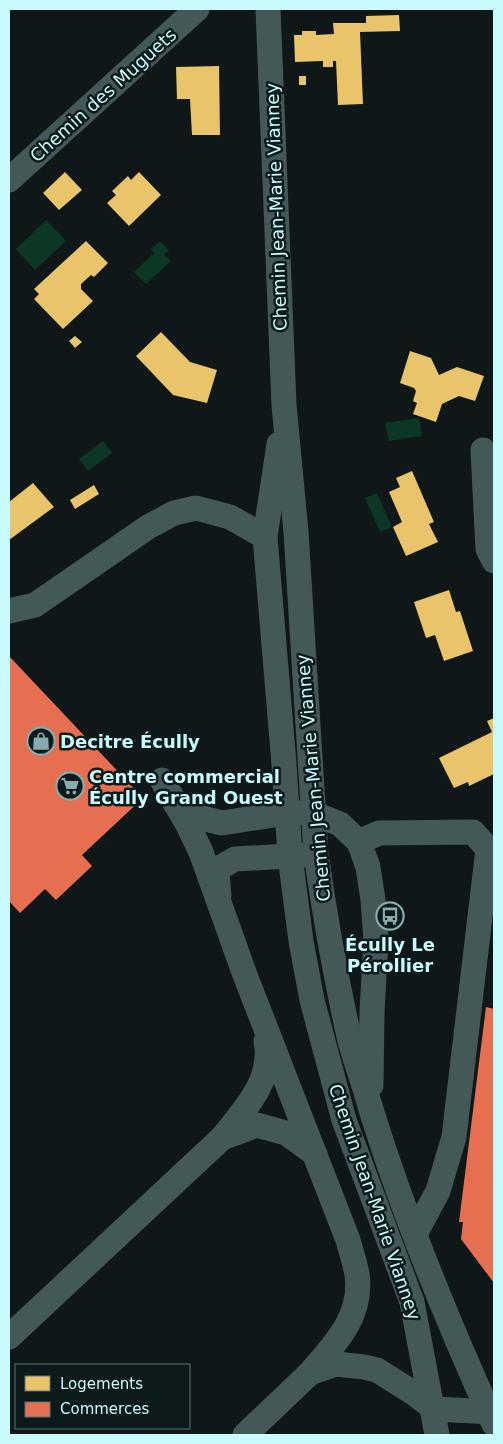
<svg xmlns="http://www.w3.org/2000/svg" width="503" height="1444" viewBox="0 0 503 1444" font-family="'DejaVu Sans',sans-serif">
  <style>
    .water { fill: #0c3724 }
    .homes { fill: #e9c46a }
    .shops { fill: #e76f51 }
    .lines { fill: none; stroke-linecap: round; stroke-linejoin: round }
    .minor { stroke: #455858; stroke-width: 25 }
    .labels { text-anchor: middle; dominant-baseline: central; stroke-width: 5; stroke-linejoin: round; paint-order: stroke }
    .street-label { font-size: 18px; fill: #c9fbfd; stroke: #0c1a1c }
    .poi-label { font-size: 18px; font-weight: bold; fill: #c9fbfd; stroke: #0c1a1c; text-anchor: start }
  </style>
  <rect width="100%" height="100%" fill="#101718"/>
  <g class="water">
    <path d="M46,220l20,21 -31,29 -19,-21z"/>
    <path d="M160,241l9,9 -5,5 7,6 -25,23 -12,-12 20,-19 -3,-4z"/>
    <path d="M419,418l3,18 -33,5 -4,-18z"/>
    <path d="M103,441l9,12 -24,18 -9,-12z"/>
    <path d="M377,493l15,34 -12,5 -15,-34z"/>
  </g>
  <g class="homes">
    <path d="M399,15l1,16 -40,1 3,72 -25,1 -2,-44h-3v6h-10v-6l-28,1 -1,-27h8v-4h14v4l18,-1 -1,-11h33v-7z"/>
    <path d="M219,66l1,69h-28l-2,-36h-13l-1,-32z"/>
    <rect x="299" y="76" width="7" height="9"/>
    <path d="M65,172l17,18 -23,20 -16,-17z"/>
    <path d="M139,172l22,23 -32,31 -22,-23 9,-8 -4,-4 16,-15 3,4z"/>
    <path d="M86,241l22,22 -14,14 -3,-2 -10,9v5l12,12 -30,28 -29,-30 5,-5 -5,-5z"/>
    <path d="M161,332l29,30 27,8 -10,33 -34,-8 -37,-39z"/>
    <path d="M75,336l7,6 -7,6 -6,-7z"/>
    <path d="M410,351l21,7 8,17 18,-8 27,9 -9,25 -16,-5 -17,8 -6,18 -23,-8 4,-11 -4,-2 3,-10 -2,-3 -14,-5z"/>
    <path d="M412,471l22,51 -5,2 9,18 -32,14 -13,-29 9,-5 -13,-30 11,-5 -4,-9z"/>
    <path d="M33,483l21,24 -45,33v-38z"/>
    <path d="M94,485l5,9 -24,15 -5,-9z"/>
    <path d="M449,590l7,22 4,-1 13,40 -29,10 -9,-26 -9,3 -12,-36z"/>
    <path d="M494,718v56l-25,12 -1,-4 -14,6 -15,-30 53,-26 -5,-11z"/>
  </g>
  <g class="shops">
    <path d="M9,656l134,142 -61,57 10,11 -36,34 -11,-11 -25,24 -11,-12z"/>
    <path d="M486,1007l8,2v274l-33,-44 2,-17h-4z"/>
  </g>
  <g class="lines">
    <g class="minor">
      <path d="M268,9l16,396 12,127 20,322c9,63 20,125 34,187 6,22 14,43 20,65 33,108 77,214 124,318"/>
      <path d="M9,180l188,-171"/>
      <path d="M279,444l-14,93 19,227 6,92 11,85 11,59 32,120 68,182 25,133"/>
      <path d="M483,450l5,99 6,12"/>
      <path d="M9,611l26,-6 113,-78 26,-14 22,-5 34,9 35,20"/>
      <path d="M162,780l26,45 13,27 44,123 103,265c3,11 7,23 9,34 6,42 -22,70 -47,99"/>
      <path d="M175,803l23,14 24,6 64,-10h27l27,11 19,18 9,25 5,33 3,40 -4,72 -1,73"/>
      <path d="M359,842l20,-9 94,-1 15,17 -34,288 -16,54 -23,43"/>
      <path d="M219,896l-2,-23 4,-6 14,-8 71,-4"/>
      <path d="M222,1138l35,-13 29,8 29,21"/>
      <path d="M9,1337l213,-199c22,-28 52,-58 44,-97"/>
      <path d="M245,1435l65,-62 26,-9 28,3 13,3 38,24 19,15 60,3"/>
    </g>
  </g>
  <defs>
    <g id="shop-ring" transform="scale(1.4375)"><circle r="9.5" fill="#0c1a1c" stroke="#88abad" stroke-width="1.5"/><path d="M-5-2.5h2.3a2.7 3.5 0 0 1 5.4 0H5L5.5 6h-11ZM-1.5-2.5h3a1.5 2.3 0 0 0-3 0Z" fill="#88abad"/></g>
    <g id="supermarket-ring" transform="scale(1.4375)"><circle r="9.5" fill="#0c1a1c" stroke="#88abad" stroke-width="1.5"/><path d="M-6-5.5h2.5l.6 2H6L4.5 2H-2.5L-4.4-4H-6ZM-1.5 3.2a1.3 1.3 0 1 0 .1 0ZM3 3.2a1.3 1.3 0 1 0 .1 0Z" fill="#88abad"/></g>
    <g id="bus-ring" transform="scale(1.4375)"><circle r="9.5" fill="#0c1a1c" stroke="#88abad" stroke-width="1.5"/><path d="M-5-6H5V4H4V6H2V4H-2V6H-4V4H-5ZM-3.5-4V0h7V-4ZM-3.5 1.2v1.5H-2V1.2ZM2 1.2v1.5H3.5V1.2Z" fill="#88abad"/></g>
  </defs>
  <g fill-rule="evenodd">
    <use href="#shop-ring" x="41" y="741"/>
    <use href="#supermarket-ring" x="70" y="786"/>
    <use href="#bus-ring" x="390" y="916"/>
  </g>
  <g class="labels">
    <g class="street-label">
      <text transform="translate(103 95) rotate(-42)">Chemin des Muguets</text>
      <text transform="translate(276 207) rotate(-92)">Chemin Jean-Marie Vianney</text>
      <text transform="translate(313 778) rotate(-95)">Chemin Jean-Marie Vianney</text>
      <text transform="translate(375 1202) rotate(71)">Chemin Jean-Marie Vianney</text>
    </g>
    <g class="poi-label">
      <text x="60" y="741">Decitre Écully</text>
      <text x="89" y="776">Centre commercial<tspan x="89" dy="21">Écully Grand Ouest</tspan></text>
      <text x="390" y="944" text-anchor="middle">Écully Le<tspan x="390" dy="21">Pérollier</tspan></text>
    </g>
  </g>
  <rect width="503" height="1444" fill="none" stroke="#c9fbfd" stroke-width="20"/>
  <rect x="15" y="1364" width="175" height="65" fill="#0c1a1c" stroke="#587476"/>
  <rect x="25" y="1376" width="25" height="15" fill="#e9c46a" stroke="#587476"/>
  <text x="60" y="1389" font-size="15" fill="#c9fbfd">Logements</text>
  <rect x="25" y="1402" width="25" height="15" fill="#e76f51" stroke="#587476"/>
  <text x="60" y="1414" font-size="15" fill="#c9fbfd">Commerces</text>
</svg>
